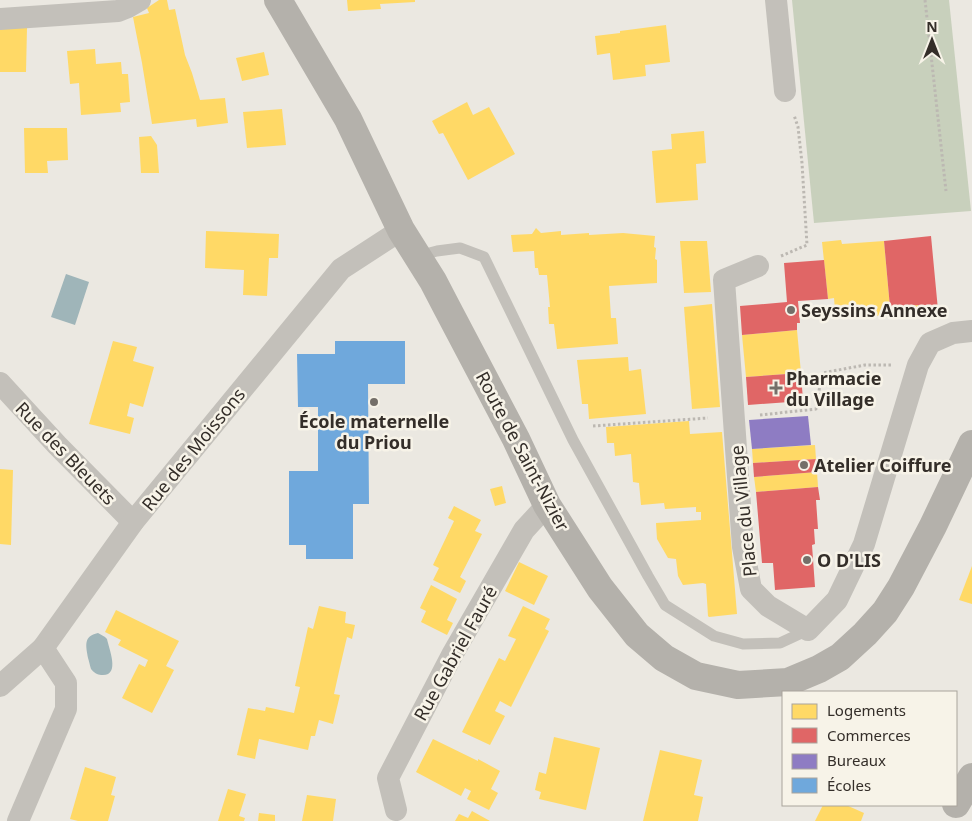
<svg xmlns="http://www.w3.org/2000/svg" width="972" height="821" viewBox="0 0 972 821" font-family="'Noto Sans',sans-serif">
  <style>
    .green { fill: #c8d0bc }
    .water { fill: #9fb5b9 }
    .homes { fill: #ffd966 }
    .shops { fill: #e06666 }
    .offices { fill: #8e7cc3 }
    .schools { fill: #6fa8dc }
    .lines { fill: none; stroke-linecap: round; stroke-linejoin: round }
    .path { stroke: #bcb8b2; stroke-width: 3; stroke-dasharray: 2.5 2.5; stroke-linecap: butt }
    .service { stroke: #c3c0ba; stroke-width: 11 }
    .minor { stroke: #c3c0ba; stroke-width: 22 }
    .secondary { stroke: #b4b1ab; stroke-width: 28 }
    .poi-dot { fill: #746f69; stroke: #f7f3e8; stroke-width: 2 }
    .labels { text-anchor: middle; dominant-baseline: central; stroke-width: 5; stroke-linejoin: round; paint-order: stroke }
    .poi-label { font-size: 18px; font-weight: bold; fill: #342e29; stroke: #f7f3e8; text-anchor: start }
    .street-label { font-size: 18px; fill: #342e29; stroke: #f7f3e8 }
  </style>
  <rect width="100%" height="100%" fill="#ebe8e1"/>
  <path class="green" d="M792,0h157l22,211 -157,12z"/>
  <g class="water">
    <path d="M66,274l23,8 -14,43 -24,-8z"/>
    <path d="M98,633l7,4 2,2c2,10 14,38 -6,36 -3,0 -8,-3 -10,-6 -1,-3 -2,-8 -3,-11 -2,-12 -5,-22 10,-25z"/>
  </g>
  <g class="homes">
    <path d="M159,0h8l2,10 6,-1 10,46 7,18 8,27 25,-2 3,25 -31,4 -1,-8 -44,5 -10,-61 -9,-46 16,-4 -2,-5z"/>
    <path d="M347,0h68v2l-35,2 1,5 -33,2z"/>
    <path d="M666,25l4,37 -25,3 1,11 -33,4 -3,-27 -13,2 -2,-19 25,-3v-2z"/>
    <path d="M0,26l27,2 -1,44h-26z"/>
    <path d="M95,49l1,15 25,-2 1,12h6l2,28 -10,1 1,9 -40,3 -2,-32 -9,1 -3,-33z"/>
    <path d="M264,52l5,23 -27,6 -6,-23z"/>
    <path d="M467,102l6,13 16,-8 26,47 -47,26 -25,-47 -4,1 -7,-13z"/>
    <path d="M282,109l4,36 -39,3 -4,-36z"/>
    <path d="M24,128h43l1,32 -21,1 1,12h-23z"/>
    <path d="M704,131l2,32 -10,1 2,36 -42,3 -4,-52 20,-2 -1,-15z"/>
    <path d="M151,136l6,9 2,28h-18l-2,-36z"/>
    <path d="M536,228l5,5 20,-2v4l28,-2v2l34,-2 32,3 -1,11 2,1 -1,11 2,1v23l-48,3 2,32h5l2,26 -61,5 -3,-25h-5l-1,-17h2l-3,-32h-8l-1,-7h-3l-1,-17 -21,1 -2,-17 21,-1z"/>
    <path d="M206,231l73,3 -1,24h-9l-2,38 -24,-1 1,-25 -39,-2z"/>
    <path d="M841,240l1,4 42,-3 6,66 28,-2 1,7 -55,5 -1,-9 -28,2 -1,-12 -6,1 -6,-57z"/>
    <path d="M680,241h27l4,51 -27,1z"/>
    <path d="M712,304l8,103 -28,2 -8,-102z"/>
    <path d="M797,330l4,43 -55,4 -4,-42z"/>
    <path d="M113,341l24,6 -4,14 21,6 -11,40 -13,-4 -3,13 7,2 -4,16 -41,-10z"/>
    <path d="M628,357l1,14 12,-2 5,45 -57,5 -1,-15h-6l-5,-44z"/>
    <path d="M689,421l1,13 32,-2 15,182 -28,3 -1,-1 -2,-32 -3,-1 -20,2 -5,-9 -2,-17 -8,-1 -11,-19 -1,-16 45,-3v-8h-5v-5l-31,2 -1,-6 -23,2 -2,-22 -6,-1 -2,-28 -16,2 -1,-13h-7l-1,-16z"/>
    <path d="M815,445l1,14 -63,4 -1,-14z"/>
    <path d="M0,469l13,1 -2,75 -11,-1z"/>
    <path d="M817,472l1,15 -62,5 -2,-15z"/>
    <path d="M502,486l4,17 -11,3 -5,-17z"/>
    <path d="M454,506l27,14 -6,11 7,3 -22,43 6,4 -6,12 -27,-13 6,-12 -6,-3 21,-44 -6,-3z"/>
    <path d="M519,562l29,14 -14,29 -29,-14z"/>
    <path d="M972,566v38l-13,-4z"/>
    <path d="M431,585l26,14 -10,21 6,3 -6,12 -26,-13 5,-11 -6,-3z"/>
    <path d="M319,606l27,6 -1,11 10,2 -3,14 -5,-2 -7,30 -6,27 6,1 -7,29 -14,-4 -4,16h-4l-3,14 -49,-11 -4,20 -18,-4 11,-47 17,3 1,-4 28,6 6,-26 -5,-1 13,-59 5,2z"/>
    <path d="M523,606l27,13 -5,10 4,2 -38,76 -11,-6 -5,10 10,5 -15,29 -28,-13 37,-74 6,3 11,-22 -8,-3z"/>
    <path d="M116,610l63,31 -13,25 8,4 -22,43 -30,-15 17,-34 6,3 3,-7 -30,-15 3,-5 -16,-8z"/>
    <path d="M554,737l46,11 -14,62 -47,-11 2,-7 -6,-2 4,-18 7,2z"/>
    <path d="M433,739l45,22v-2l22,12 -9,18 7,4 -9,17 -22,-11 4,-8 -6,-3 -4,8 -45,-24z"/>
    <path d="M660,750l42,10 -8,35 9,2 -5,24h-55z"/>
    <path d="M85,767l31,10 -5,18 4,1 -7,25h-30l-8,-2z"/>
    <path d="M228,789l18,5 -7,22 6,2 -1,3h-26z"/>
    <path d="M307,795l29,4 -3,22h-31z"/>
    <path d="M823,805h23l18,8 -3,8h-46z"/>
    <path d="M472,811l18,10h-35l4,-7 9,4z"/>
    <path d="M259,813l16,2v6h-17z"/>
  </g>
  <g class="shops">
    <path d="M931,236l7,74 -19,2 -1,-7 -28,2 -6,-66z"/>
    <path d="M824,260l4,39 -30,2 2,22h-3v7l-55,5 -2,-29 47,-4 -3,-39z"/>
    <path d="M801,373l2,28 -55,4 -2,-28z"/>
    <path d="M816,459l1,13 -63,5 -1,-14z"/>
    <path d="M818,487l2,13h-4l2,29h-4l1,15 -3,1 3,42 -40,3 -2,-27h-11l-6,-71z"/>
  </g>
  <path class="offices" d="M808,416l3,29 -59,4 -3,-29z"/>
  <path class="schools" d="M335,341h70v43h-37l1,120h-16v55h-47v-14h-17v-74h29v-64h-20l-1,-53h38z"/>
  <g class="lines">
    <g class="path">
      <path d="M925,0l21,191"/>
      <path d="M781,256l26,-11 -5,-82 -4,-36 -4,-12"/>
      <path d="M760,415l56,-6 6,-36 43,-8h27"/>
      <path d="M593,426l115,-8"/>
    </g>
    <path class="service" d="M418,256l19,-5 23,-3 24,9 89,183 75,136 17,29 49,31 29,8 37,-1 28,-13"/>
    <g class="minor">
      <path d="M776,0l9,91"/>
      <path d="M0,19l118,-8 10,-4 12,-7"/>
      <path d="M758,266l-34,14 19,267 8,42 17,17 40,24 29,-30 27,-56 54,-179 12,-22 23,-10 19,-2"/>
      <path d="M0,383l57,62 76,77"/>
      <path d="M0,686l43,-38 90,-126 208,-253 60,-39"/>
      <path d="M396,810l-8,-32 64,-123 72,-125 23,-25"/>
      <path d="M18,821l48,-112v-26l-23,-35"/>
    </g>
    <g class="secondary">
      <path d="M278,0l70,119 53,111 32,51 13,25 70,133 31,66 53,83 37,47 27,23 32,18 42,9 50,-3 31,-13 21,-12 25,-23 20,-22 16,-25 32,-61 39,-82"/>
      <path d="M956,804l16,-27"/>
    </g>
  </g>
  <g class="poi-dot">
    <circle cx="791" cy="310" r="5"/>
    <path d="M773.5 380.5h5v5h5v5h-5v5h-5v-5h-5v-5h5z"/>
    <circle cx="374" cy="402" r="5"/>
    <circle cx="804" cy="465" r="5"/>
    <circle cx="807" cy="560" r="5"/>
  </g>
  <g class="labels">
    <g class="poi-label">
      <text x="801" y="310">Seyssins Annexe</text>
      <text x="786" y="378">Pharmacie<tspan x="786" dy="21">du Village</tspan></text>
      <text x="374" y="421" text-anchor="middle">École maternelle<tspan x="374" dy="21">du Priou</tspan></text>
      <text x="814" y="465">Atelier Coiffure</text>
      <text x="817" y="560">O D'LIS</text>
    </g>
    <g class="street-label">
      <text transform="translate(193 449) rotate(-51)">Rue des Moissons</text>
      <text transform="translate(523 451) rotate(62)">Route de Saint-Nizier</text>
      <text transform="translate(66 453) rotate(46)">Rue des Bleuets</text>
      <text transform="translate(743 511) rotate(-96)">Place du Village</text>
      <text transform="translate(455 653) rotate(-61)">Rue Gabriel Fauré</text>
    </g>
  </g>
  <rect x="782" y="691" width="175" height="115" fill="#f7f3e8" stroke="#a9a49c"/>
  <rect x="792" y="704" width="25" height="15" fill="#ffd966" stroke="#a9a49c"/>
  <text x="827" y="716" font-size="15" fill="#342e29">Logements</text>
  <rect x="792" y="728" width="25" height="15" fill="#e06666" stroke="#a9a49c"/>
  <text x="827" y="741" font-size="15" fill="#342e29">Commerces</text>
  <rect x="792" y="754" width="25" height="15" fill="#8e7cc3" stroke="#a9a49c"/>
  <text x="827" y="766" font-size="15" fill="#342e29">Bureaux</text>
  <rect x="792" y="778" width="25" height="15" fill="#6fa8dc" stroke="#a9a49c"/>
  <text x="827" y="791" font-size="15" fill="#342e29">Écoles</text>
  <g transform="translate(932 40)" stroke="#f7f3e8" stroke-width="4" paint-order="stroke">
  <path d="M0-4L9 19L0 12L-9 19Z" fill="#342e29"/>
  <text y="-8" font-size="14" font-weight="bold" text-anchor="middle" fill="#342e29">N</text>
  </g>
</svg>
